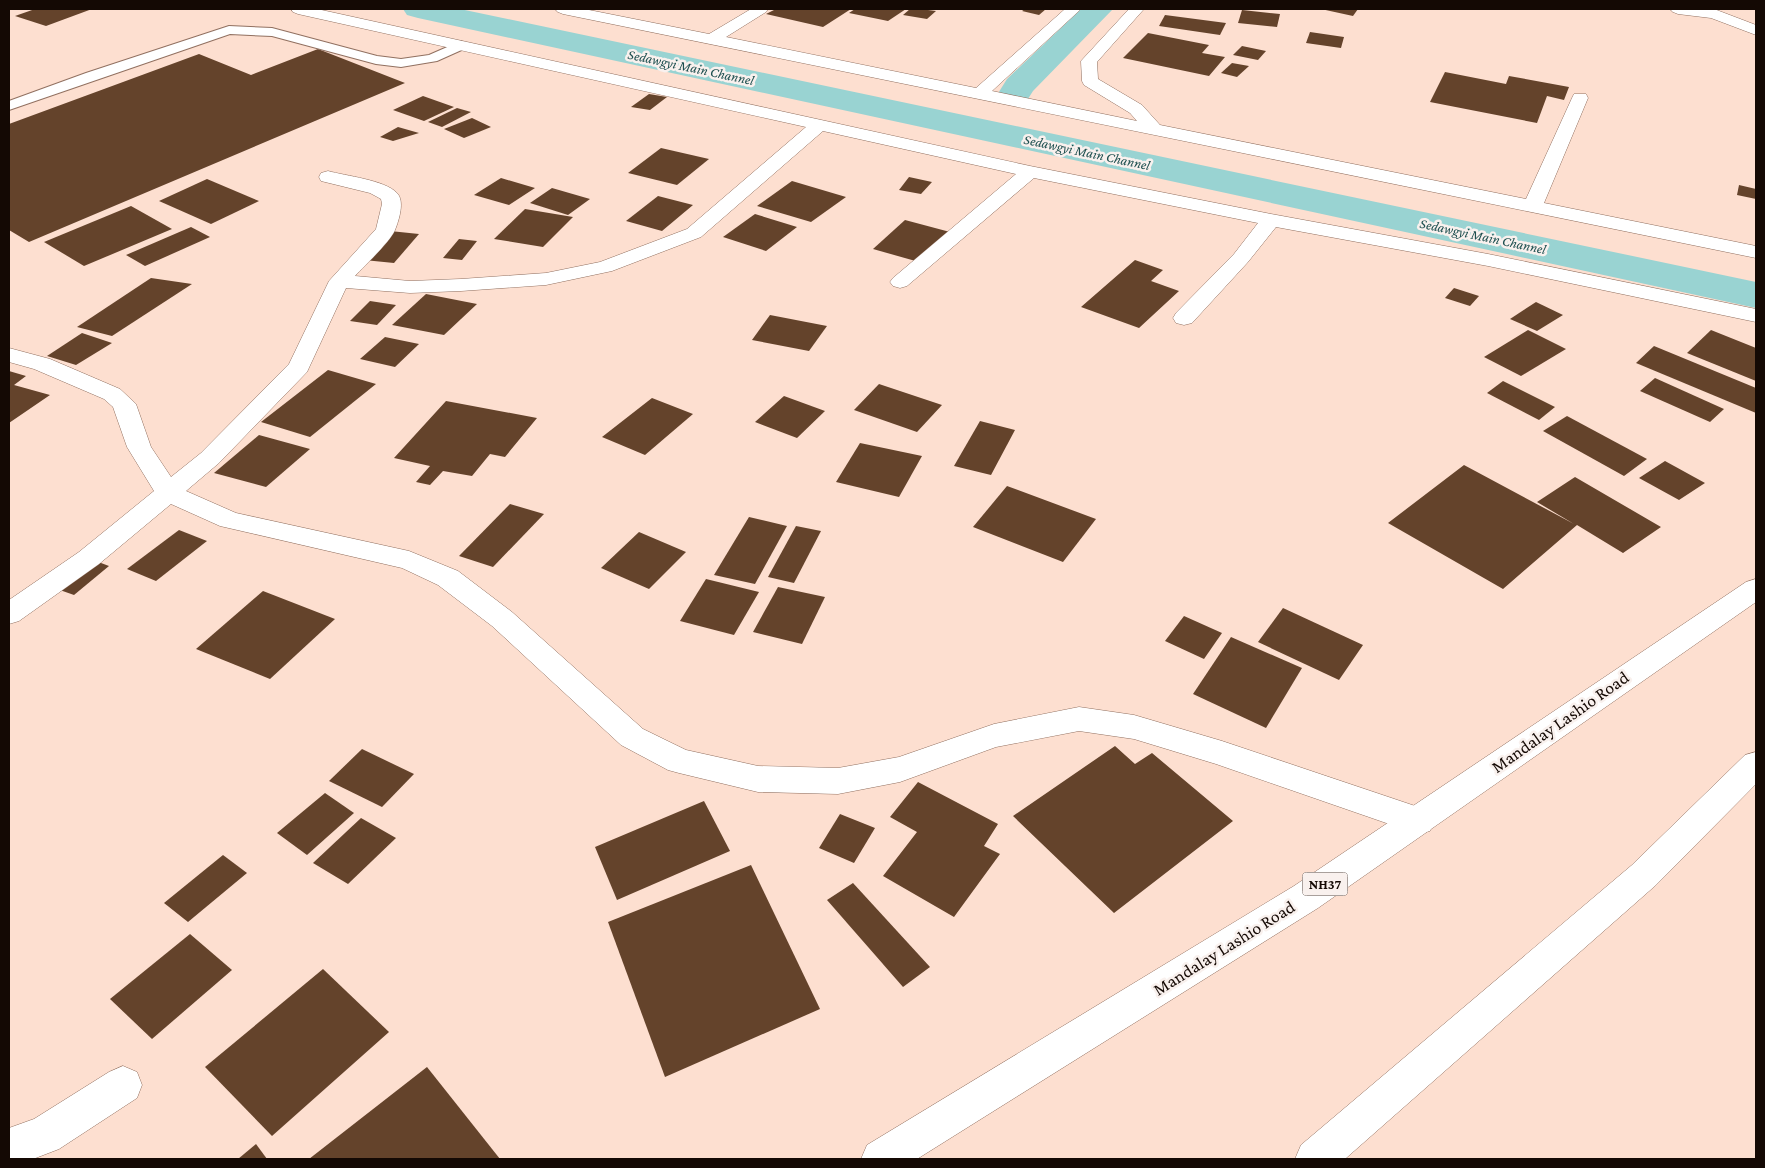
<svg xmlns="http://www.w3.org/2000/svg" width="1765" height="1168" viewBox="0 0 1765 1168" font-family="'Crimson Pro',serif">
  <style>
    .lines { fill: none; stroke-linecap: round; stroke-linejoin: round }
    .canal { fill: #99d3d2; fill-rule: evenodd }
    .building { fill: #64432b }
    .lane-casing { stroke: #917060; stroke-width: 2 }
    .street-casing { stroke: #917060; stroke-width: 1 }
    .highway-casing { stroke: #917060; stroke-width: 1 }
    .lane { fill: #fff; fill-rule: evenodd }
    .street { fill: #fff; fill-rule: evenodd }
    .highway { fill: #fff; fill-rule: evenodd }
    .labels { text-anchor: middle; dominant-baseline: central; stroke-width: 5; stroke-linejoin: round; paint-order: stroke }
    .far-water-label { font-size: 14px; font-style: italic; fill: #1d4f4f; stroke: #f9f1ee }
    .shield { fill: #f9f1ee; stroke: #594f4a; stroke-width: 1 }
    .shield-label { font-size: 14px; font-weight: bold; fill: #140904 }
    .near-street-label { font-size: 18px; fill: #140904; stroke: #f9f1ee }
  </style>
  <rect width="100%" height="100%" fill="#fddfd0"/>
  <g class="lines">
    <g class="canal">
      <path d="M403,9h57l1296,273v26l-1338,-290 -11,-3z"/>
      <path d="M1081,9h32l-80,82 -7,11 -12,3 -12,-3 -5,-7 10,-16z"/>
    </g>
  </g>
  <g class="building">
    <path d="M35,9h57l-46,17 -31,-10z"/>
    <path d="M776,9h75l-28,18 -57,-13z"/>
    <path d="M855,9h51l-18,12 -39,-8z"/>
    <path d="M910,9h10l16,2 -9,8 -24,-4z"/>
    <path d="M1025,9h21l-7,6 -17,-4z"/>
    <path d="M1321,9h37l-5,7z"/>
    <path d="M1242,10l38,4 -3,13 -39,-4z"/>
    <path d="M1165,15l61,8 -6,12 -61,-9z"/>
    <path d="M1310,32l34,5 -3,11 -35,-5z"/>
    <path d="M1148,33l61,12 -7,8 23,4 -16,19 -86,-18z"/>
    <path d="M1242,46l24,5 -8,9 -25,-5z"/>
    <path d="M318,49l87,34 -376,159 -20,-12v-106l190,-70 52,21z"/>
    <path d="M1232,63l17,3 -12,11 -16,-4z"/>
    <path d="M1445,72l61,12 3,-8 60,11 -5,13 -17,-4 -10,27 -107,-21z"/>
    <path d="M649,94l18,3 -17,13 -19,-3z"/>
    <path d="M423,96l31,11 -30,14 -31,-11z"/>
    <path d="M457,108l14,4 -29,15 -14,-5z"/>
    <path d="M472,118l19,9 -27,11 -20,-9z"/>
    <path d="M398,127l21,6 -26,8 -13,-4z"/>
    <path d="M661,148l48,11 -32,26 -49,-12z"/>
    <path d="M909,177l23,5 -11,12 -22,-4z"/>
    <path d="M501,178l34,10 -26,17 -35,-10z"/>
    <path d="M207,179l52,22 -48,23 -52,-23z"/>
    <path d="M792,181l54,16 -35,25 -54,-16z"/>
    <path d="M1739,185l17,4v10l-19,-4z"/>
    <path d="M552,188l38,11 -22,16 -38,-12z"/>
    <path d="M658,196l35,9 -31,26 -36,-10z"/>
    <path d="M131,206l41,23 -88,37 -40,-24z"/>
    <path d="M525,209l48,8 -30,30 -49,-8z"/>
    <path d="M755,214l42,13 -31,24 -43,-14z"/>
    <path d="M905,220l45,12 -31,30 -46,-13z"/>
    <path d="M191,227l19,10 -65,29 -19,-11z"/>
    <path d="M390,231l29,3 -25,29 -30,-3z"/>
    <path d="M459,239l18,2 -15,19 -19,-2z"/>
    <path d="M1135,260l28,10 -12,11 28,10 -40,37 -58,-21z"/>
    <path d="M151,278l41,6 -80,52 -35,-9z"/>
    <path d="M1454,288l25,8 -9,10 -25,-8z"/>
    <path d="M426,294l51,10 -33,31 -52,-10z"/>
    <path d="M370,301l26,4 -19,20 -27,-4z"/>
    <path d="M1536,302l27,13 -26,16 -27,-12z"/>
    <path d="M770,315l57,11 -18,25 -57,-11z"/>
    <path d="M1528,330l38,19 -45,27 -37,-19z"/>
    <path d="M1711,330l45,18v33l-69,-28z"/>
    <path d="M82,333l30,10 -36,22 -29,-9z"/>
    <path d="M385,337l34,7 -24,23 -35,-8z"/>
    <path d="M1654,346l102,42v25l-120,-50z"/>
    <path d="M328,370l48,14 -66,53 -49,-15z"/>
    <path d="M9,371l17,5 -12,9 36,10 -41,28z"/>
    <path d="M1655,378l69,31 -14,13 -70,-31z"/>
    <path d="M1503,381l52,26 -16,13 -52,-27z"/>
    <path d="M879,384l63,21 -25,27 -63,-22z"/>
    <path d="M784,396l41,15 -28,27 -42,-16z"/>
    <path d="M652,398l41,16 -48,41 -43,-18z"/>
    <path d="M446,401l91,17 -32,39 -15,-3 -18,22 -29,-5 -13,14 -14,-3 14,-16 -36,-8z"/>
    <path d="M1567,416l80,43 -23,17 -81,-45z"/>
    <path d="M980,421l35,9 -24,45 -37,-9z"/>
    <path d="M259,435l51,14 -44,38 -52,-14z"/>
    <path d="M860,443l62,13 -23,41 -63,-15z"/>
    <path d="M1665,461l40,22 -26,17 -40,-22z"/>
    <path d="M1464,465l110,59 -37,-22 38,-25 86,50 -38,26 -46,-28 -74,64 -115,-66z"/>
    <path d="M1007,486l89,33 -33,43 -90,-35z"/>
    <path d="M510,504l34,10 -51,53 -34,-11z"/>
    <path d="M749,517l38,9 -32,58 -41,-9z"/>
    <path d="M796,526l25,5 -27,52 -26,-6z"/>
    <path d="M179,530l28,11 -51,40 -29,-12z"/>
    <path d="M639,532l47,20 -37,37 -48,-21z"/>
    <path d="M93,560l16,6 -35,29 -17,-6z"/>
    <path d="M706,579l53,13 -25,43 -54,-14z"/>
    <path d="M778,587l47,10 -23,47 -49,-12z"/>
    <path d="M263,591l72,28 -65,60 -74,-30z"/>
    <path d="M1283,608l80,37 -24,35 -81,-38z"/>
    <path d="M1184,616l38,17 -18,26 -39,-18z"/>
    <path d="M1231,637l71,31 -36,60 -73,-34z"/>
    <path d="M1115,746l20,18 17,-11 81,68 -119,92 -101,-97z"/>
    <path d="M362,749l52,25 -32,33 -53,-26z"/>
    <path d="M918,782l80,42 -14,22 16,8 -46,63 -71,-41 34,-44 -27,-15z"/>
    <path d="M325,793l29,20 -47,42 -30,-22z"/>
    <path d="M704,801l26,50 -113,49 -22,-53z"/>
    <path d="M840,814l35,14 -21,35 -35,-15z"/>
    <path d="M361,818l35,20 -48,46 -35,-21z"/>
    <path d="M223,855l24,18 -59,49 -24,-19z"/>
    <path d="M751,865l69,144 -155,68 -57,-155z"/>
    <path d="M853,883l77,84 -27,20 -76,-87z"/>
    <path d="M190,934l42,36 -80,69 -42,-40z"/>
    <path d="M323,969l66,63 -117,104 -67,-69z"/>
    <path d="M427,1067l73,92h-191z"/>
    <path d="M256,1144l11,15h-29z"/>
  </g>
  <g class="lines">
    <g class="lane-casing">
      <path id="lane" d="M229,26l43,2 105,28 24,3 28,-4 32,-14 6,4 -1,3 -29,13 -36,6 -25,-3 -104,-28 -42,-2 -221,76v-9l77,-28z"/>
    </g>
    <g class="street-casing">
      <g id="street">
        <path d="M291,9h26l713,157 241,48 217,40 268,55v13l-268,-56 -212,-39 -28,35 -56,61 -8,2 -8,-2 -3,-5 3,-5 58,-59 24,-31 -224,-45 -127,108 -7,2 -7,-2 -3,-4 3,-4 123,-104 -193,-43 -122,106 -89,34 -66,14 -85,6 -51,2 -64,-5 -39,84 -88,91 -33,28 50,22 173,38 49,20 54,41 131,117 43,21 72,16 80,2 61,-11 95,-33 85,-17 55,8 88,26 208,70 4,10 -4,10 -12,3 -202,-70 -82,-25 -55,-8 -83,16 -96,35 -62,12 -80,-2 -79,-19 -11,-3 -47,-25 -129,-119 -54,-41 -36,-17 -182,-42 -49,-22 -72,60 -80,57 -10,3v-24l70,-48 75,-61 -27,-44 -14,-40 -9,-8 -70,-30 -25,-7v-14l41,11 70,30 16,15 15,43 20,30 30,-24 88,-89 40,-83 47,-52 6,-25 -1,-5 -11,-6 -49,-12 -2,-4 2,-4 7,-2c18,5 57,9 69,22 8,8 2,27 -2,37 -5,12 -30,35 -40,46l55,5 51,-2 85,-6 54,-11 87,-33 119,-102 -508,-113 -5,-2z"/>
        <path d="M555,9h29l125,25 42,-25h17l-2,3 -40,25 250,51 89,-79h16l-89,82 145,30 -7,-8 -46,-28 -2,-4 -1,-20 48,-52h15l-47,53 1,17 44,26 18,20 366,74 46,-101 2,-4h12l2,4 -44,105 212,43v12l-1193,-244 -5,-2z"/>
        <path d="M1670,9h44l42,16v10l-45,-17 -33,-4 -5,-2z"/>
        <path d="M123,1066l14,6 5,13 -5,13 -78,51 -26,10h-24v-31l25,-9 75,-47z"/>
      </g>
    </g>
    <g class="highway-casing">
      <g id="highway">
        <path d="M1756,579v23l-438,306 -401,251h-56l6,-14 427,-259 452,-304z"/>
        <path d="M1756,752v32l-100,101 -311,274h-50l6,-14 331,-280 113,-110z"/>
      </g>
    </g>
    <use href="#lane" class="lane"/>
    <use href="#street" class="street"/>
    <use href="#highway" class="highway"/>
  </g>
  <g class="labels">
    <g class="far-water-label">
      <text transform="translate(691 67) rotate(12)">Sedawgyi Main Channel</text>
      <text transform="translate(1087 152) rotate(12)">Sedawgyi Main Channel</text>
      <text transform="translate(1483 236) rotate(12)">Sedawgyi Main Channel</text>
    </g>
    <rect class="shield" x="1302.5" y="872.5" width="45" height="23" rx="4"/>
    <g class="shield-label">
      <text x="1325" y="884">NH37</text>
    </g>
    <g class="near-street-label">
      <text transform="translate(1560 722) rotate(-35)">Mandalay Lashio Road</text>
      <text transform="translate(1224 948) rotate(-32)">Mandalay Lashio Road</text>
    </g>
  </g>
  <rect width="1765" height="1168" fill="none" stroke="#140904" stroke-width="20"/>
</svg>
